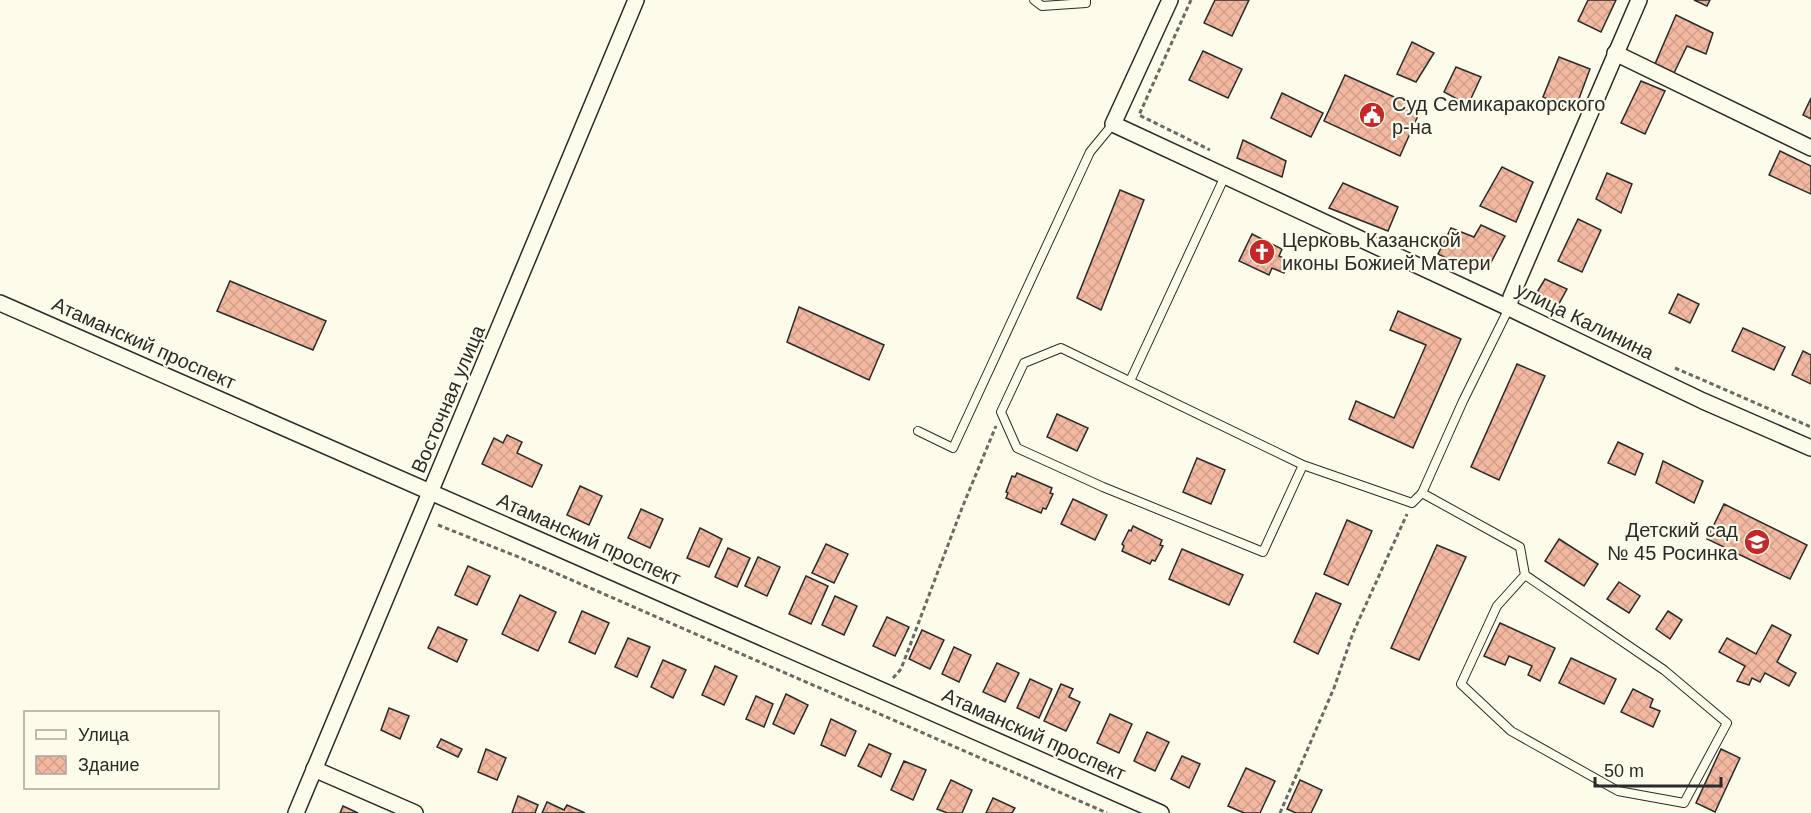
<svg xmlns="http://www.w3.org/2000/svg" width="1811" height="813" viewBox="0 0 1811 813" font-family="Arial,sans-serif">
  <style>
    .building { fill: url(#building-cross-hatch); stroke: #2b2b2b; stroke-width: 1.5 }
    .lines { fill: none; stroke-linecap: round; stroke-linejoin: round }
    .service-casing { stroke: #2b2b2b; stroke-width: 10 }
    .minor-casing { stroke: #2b2b2b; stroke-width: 18 }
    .path { stroke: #6a6964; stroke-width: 3; stroke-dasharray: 4.5 3; stroke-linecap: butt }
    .service { stroke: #fdfbea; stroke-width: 8 }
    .minor { stroke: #fdfbea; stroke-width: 15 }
    .labels { text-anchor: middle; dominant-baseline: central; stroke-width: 4.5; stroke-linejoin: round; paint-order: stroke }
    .poi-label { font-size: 20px; fill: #2b2b2b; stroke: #fdfbea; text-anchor: start }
    .street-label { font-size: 20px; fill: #2b2b2b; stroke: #fdfbea }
  </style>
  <defs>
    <pattern id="building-cross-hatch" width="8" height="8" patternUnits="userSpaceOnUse" patternTransform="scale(1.5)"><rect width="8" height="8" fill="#f2b8a0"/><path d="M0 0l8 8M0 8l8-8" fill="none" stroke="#d09e8a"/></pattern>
  </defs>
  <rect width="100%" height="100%" fill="#fdfbea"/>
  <g class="building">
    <path d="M1215,0h34l-17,36 -28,-13z"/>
    <path d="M1588,0h28l-15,32 -23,-11z"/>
    <path d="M1694,0h16l-3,6z"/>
    <path d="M1676,15l37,18 -7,21 -19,-8 -13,27 -19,-9z"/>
    <path d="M1412,42l22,11 -18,29 -19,-8z"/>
    <path d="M1203,51l39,18 -14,29 -39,-18z"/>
    <path d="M1559,57l31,12 -16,43 -31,-15z"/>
    <path d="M1456,67l25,10 -13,28 -24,-13z"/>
    <path d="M1345,75l76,34 -21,47 -76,-35z"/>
    <path d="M1641,81l24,10 -20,43 -24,-11z"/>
    <path d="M1282,93l41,20 -12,24 -40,-19z"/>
    <path d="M1811,98v21l-8,-4z"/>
    <path d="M1243,140l43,21 -4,16 -45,-19z"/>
    <path d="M1780,151l31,15v28l-42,-19z"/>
    <path d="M1502,167l31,15 -17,40 -36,-16z"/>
    <path d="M1607,173l25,11 -11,29 -25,-14z"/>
    <path d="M1343,183l55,24 -10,24 -59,-23z"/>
    <path d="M1120,190l24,10 -43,110 -24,-12z"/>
    <path d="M1578,219l23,11 -19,42 -24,-11z"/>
    <path d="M1481,225l24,11 -17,32 -18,2 -32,-16 13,-26 23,9z"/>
    <path d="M1252,234l30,15 -3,7 11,5 -6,12 -12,-5 -3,7 -30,-14z"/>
    <path d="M1545,279l22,10 -11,20 -23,-10z"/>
    <path d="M230,281l96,40 -13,29 -96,-39z"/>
    <path d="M1678,294l21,10 -9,19 -21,-10z"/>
    <path d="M799,307l85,38 -15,35 -82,-38z"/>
    <path d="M1398,311l63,28 -48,109 -64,-29 7,-18 38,17 32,-73 -36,-15z"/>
    <path d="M1743,328l42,19 -11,23 -42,-19z"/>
    <path d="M1803,351l8,4v29l-19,-9z"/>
    <path d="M1517,364l28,12 -46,104 -28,-13z"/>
    <path d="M1057,414l31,14 -11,23 -30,-14z"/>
    <path d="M507,435l15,7 -5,11 25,12 -10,22 -50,-23 12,-26 9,5z"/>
    <path d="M1618,442l25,12 -8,21 -27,-12z"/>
    <path d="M1197,458l28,12 -14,34 -28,-12z"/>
    <path d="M1663,461l40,20 -9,22 -38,-20z"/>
    <path d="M1017,473l35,15 -2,5 3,1 -7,15 -3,-1 -2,5 -35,-15 2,-5 -2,-1 6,-16 3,1z"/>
    <path d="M580,486l22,10 -13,29 -22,-10z"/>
    <path d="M1073,499l34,16 -12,25 -34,-16z"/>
    <path d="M1724,504l83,41 -17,34 -83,-40z"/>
    <path d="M641,509l22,10 -13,29 -22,-10z"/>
    <path d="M1347,520l25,11 -24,54 -24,-11z"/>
    <path d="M1133,526l29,14 -2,5 3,1 -8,15 -3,-1 -2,4 -28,-13 2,-5 -2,-2 7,-14 2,1z"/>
    <path d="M700,528l22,11 -13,28 -22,-9z"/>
    <path d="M1559,539l39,25 -14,22 -39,-25z"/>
    <path d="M826,544l22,10 -14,29 -22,-10z"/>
    <path d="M1437,545l29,12 -47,103 -28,-12z"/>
    <path d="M728,548l22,10 -13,29 -22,-10z"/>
    <path d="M1182,549l61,26 -14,30 -60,-26z"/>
    <path d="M758,557l22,10 -13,29 -22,-10z"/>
    <path d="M468,566l22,10 -13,29 -22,-10z"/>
    <path d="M806,576l22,10 -17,38 -22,-10z"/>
    <path d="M1619,582l21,14 -11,17 -22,-14z"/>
    <path d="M1316,593l25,11 -23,50 -24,-12z"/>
    <path d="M520,595l36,17 -18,39 -36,-17z"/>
    <path d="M835,596l22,10 -13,29 -22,-10z"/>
    <path d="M582,611l27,12 -14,31 -26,-12z"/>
    <path d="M1668,611l14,9 -12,19 -14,-10z"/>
    <path d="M887,617l22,10 -14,29 -22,-10z"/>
    <path d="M1500,623l55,25 -15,33 -12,-6 4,-9 -23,-10 -4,9 -21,-9z"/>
    <path d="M1772,625l19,10 -14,27 19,11 -7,13 -24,-13 -5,9 -8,-4 -3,7 -12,-4 8,-15 -26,-14 8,-14 29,16z"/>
    <path d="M438,627l29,13 -10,22 -29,-14z"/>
    <path d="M922,630l22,10 -14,29 -21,-10z"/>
    <path d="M628,638l22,9 -13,30 -22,-10z"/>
    <path d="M954,647l17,8 -12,27 -17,-8z"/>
    <path d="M1571,658l45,21 -12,25 -45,-21z"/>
    <path d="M663,660l23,10 -13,28 -22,-11z"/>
    <path d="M997,663l22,10 -14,29 -22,-10z"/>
    <path d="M715,666l22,10 -13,29 -22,-10z"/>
    <path d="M1030,679l22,10 -13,29 -22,-10z"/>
    <path d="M1061,684l12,5 -4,8 11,5 -14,29 -22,-10z"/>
    <path d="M1633,689l20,10 -3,8 10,4 -7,16 -32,-15z"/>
    <path d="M786,694l22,11 -14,29 -21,-10z"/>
    <path d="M756,696l17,8 -9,23 -18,-8z"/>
    <path d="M389,708l20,8 -9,23 -19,-9z"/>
    <path d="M1110,714l22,10 -13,29 -22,-10z"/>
    <path d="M831,719l25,12 -11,25 -24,-11z"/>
    <path d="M1147,732l22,10 -14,29 -21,-10z"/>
    <path d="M441,739l21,10 -4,8 -21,-10z"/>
    <path d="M869,744l22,10 -10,23 -23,-11z"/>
    <path d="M486,749l20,9 -9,22 -19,-8z"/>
    <path d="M1721,749l19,9 -25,54 -19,-9z"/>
    <path d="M1182,756l18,8 -11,24 -18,-9z"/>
    <path d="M904,761l22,9 -13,30 -22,-10z"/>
    <path d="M1246,768l29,13 -15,32h-16l-16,-7z"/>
    <path d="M951,780l21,10 -10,23h-15l-10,-4z"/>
    <path d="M1300,780l22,10 -11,23h-15l-9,-4z"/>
    <path d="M518,796l20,9 -3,8h-23z"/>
    <path d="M993,798l22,10 -3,5h-26z"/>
    <path d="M547,802l17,8 3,-5 18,8h-43z"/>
    <path d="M343,806l15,7h-18z"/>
  </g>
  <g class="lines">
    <g class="service-casing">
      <g id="service">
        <path d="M1034,0l8,6 44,-3v-3"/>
        <path d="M1130,381l95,-205"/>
        <path d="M918,431l35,17 137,-296 23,-28"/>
        <path d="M1303,465l-40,87 -160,-65 -86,-39 -16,-36 23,-49 37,-15 242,117 109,38 10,-10 41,-92 46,-93"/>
        <path d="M1422,493l98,54 5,28 139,95 63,53 -43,80 -66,-12 -107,-60 -50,-47 36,-78 28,-31"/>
      </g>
    </g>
    <g class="minor-casing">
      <g id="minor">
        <path d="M1170,0l-57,124 396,184 194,93 108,47"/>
        <path d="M1615,53l196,95"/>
        <path d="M0,303l1161,510"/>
        <path d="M1509,308l2,-11 128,-297"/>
        <path d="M314,769l101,44"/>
        <path d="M296,813l340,-813"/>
      </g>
    </g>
    <g class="path">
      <path d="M1191,0l-52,115 71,35"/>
      <path d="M1675,368l136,59"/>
      <path d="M438,525l83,33 586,255"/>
      <path d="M893,678l8,-9 61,-161 34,-82"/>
      <path d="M1280,813l54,-125 19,-55 54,-119"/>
    </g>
    <use href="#service" class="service"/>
    <use href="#minor" class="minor"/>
  </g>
  <defs>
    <g id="civic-disc" transform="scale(1.35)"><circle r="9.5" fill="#c62828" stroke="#fdfbea"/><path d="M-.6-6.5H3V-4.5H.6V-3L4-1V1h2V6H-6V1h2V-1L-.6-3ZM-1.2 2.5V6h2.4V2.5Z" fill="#fff"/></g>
    <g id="church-disc" transform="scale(1.35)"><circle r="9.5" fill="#c62828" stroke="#fdfbea"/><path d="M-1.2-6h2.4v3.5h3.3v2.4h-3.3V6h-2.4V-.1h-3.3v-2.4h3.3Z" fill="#fff"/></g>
    <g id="school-disc" transform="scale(1.35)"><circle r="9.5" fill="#c62828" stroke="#fdfbea"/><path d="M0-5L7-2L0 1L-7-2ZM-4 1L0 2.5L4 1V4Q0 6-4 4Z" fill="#fff"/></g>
  </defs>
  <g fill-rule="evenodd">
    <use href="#civic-disc" x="1372" y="115"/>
    <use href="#church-disc" x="1262" y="252"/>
    <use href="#school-disc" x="1757" y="542"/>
  </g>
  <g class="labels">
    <g class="poi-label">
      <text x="1392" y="104">Суд Семикаракорского<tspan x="1392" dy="23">р-на</tspan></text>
      <text x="1282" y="240">Церковь Казанской<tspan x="1282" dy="23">иконы Божией Матери</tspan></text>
      <text x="1738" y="530" text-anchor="end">Детский сад<tspan x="1738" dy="23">№ 45 Росинка</tspan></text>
    </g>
    <g class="street-label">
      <text transform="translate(1585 321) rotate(26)">улица Калинина</text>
      <text transform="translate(144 343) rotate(24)">Атаманский проспект</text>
      <text transform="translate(448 399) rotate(-67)">Восточная улица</text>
      <text transform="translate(589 539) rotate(24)">Атаманский проспект</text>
      <text transform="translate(1034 734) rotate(24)">Атаманский проспект</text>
    </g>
  </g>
  <rect x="24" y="711" width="195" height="78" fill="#fdfbea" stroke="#a9a89e" stroke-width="1.5"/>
  <rect x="36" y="730" width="30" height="9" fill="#fdfbea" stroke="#a9a89e" stroke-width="1.5"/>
  <text x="78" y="741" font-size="18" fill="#2b2b2b">Улица</text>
  <rect x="36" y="756" width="30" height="18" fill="url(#building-cross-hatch)" stroke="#a9a89e" stroke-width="1.5"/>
  <text x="78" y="771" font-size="18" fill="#2b2b2b">Здание</text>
  <path d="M1595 777v9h126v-9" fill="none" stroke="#2b2b2b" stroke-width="3"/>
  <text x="1604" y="777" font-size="18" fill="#2b2b2b" stroke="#fdfbea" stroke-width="4.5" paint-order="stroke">50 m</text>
</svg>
